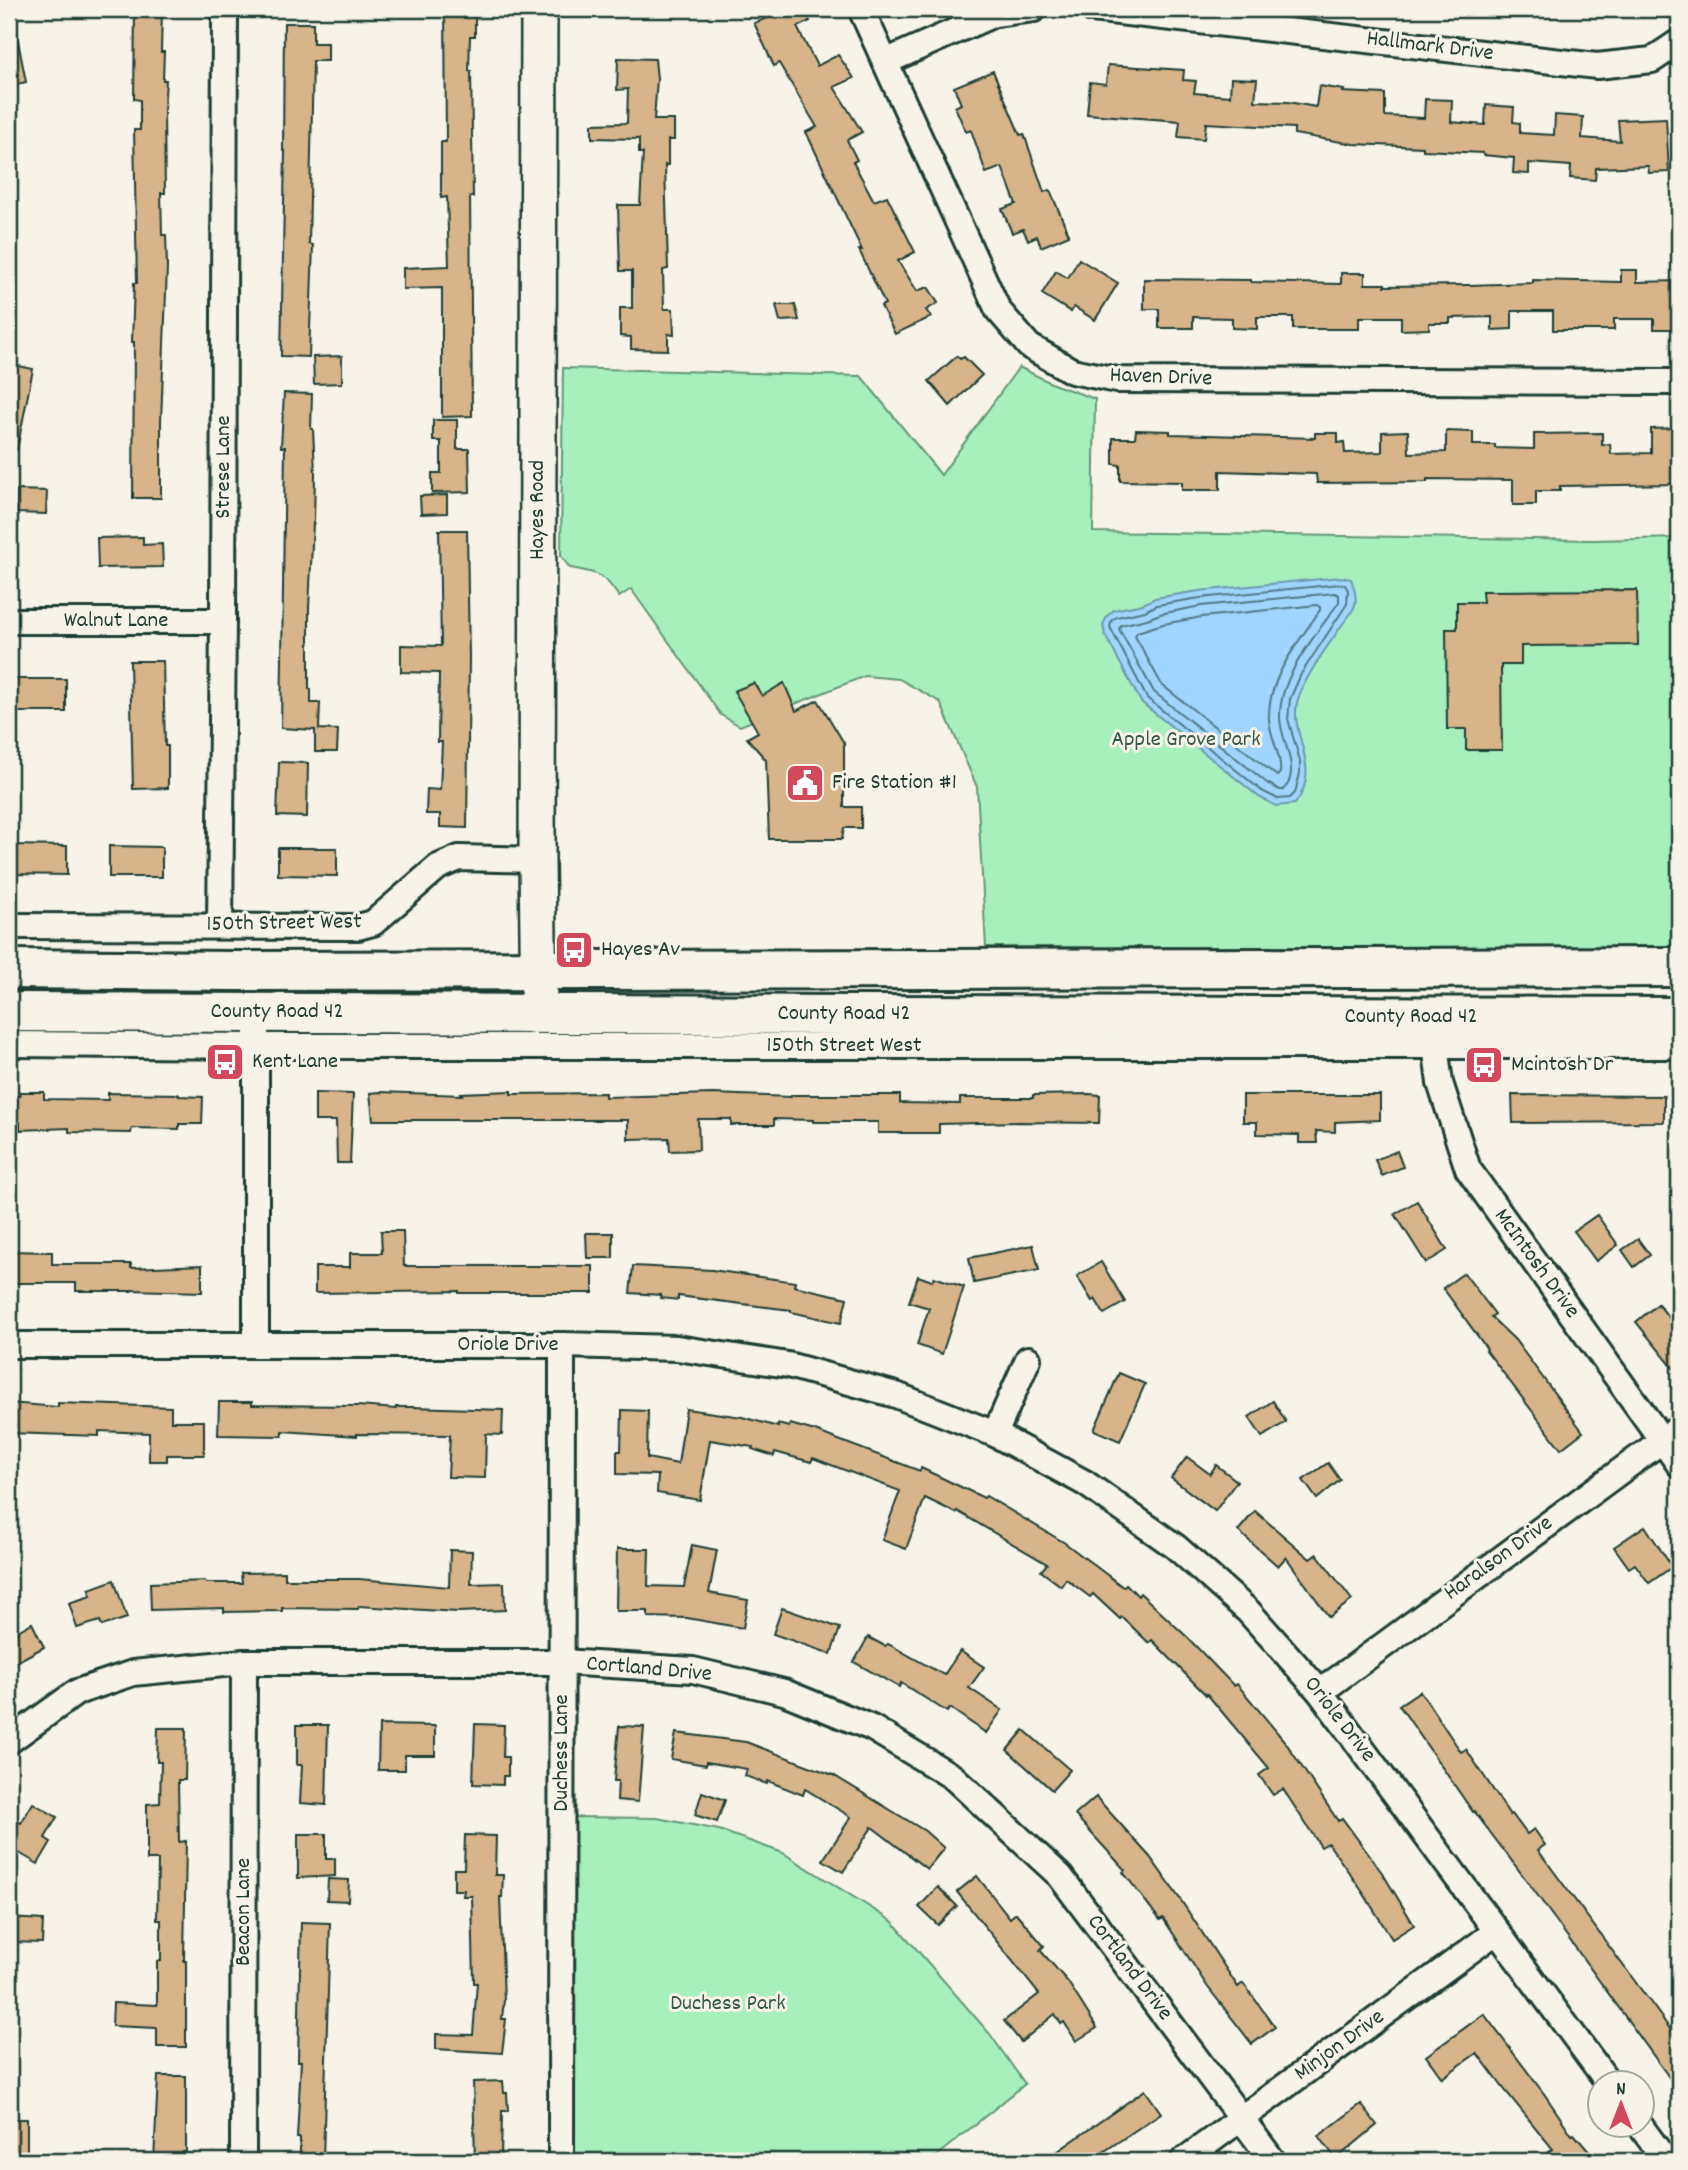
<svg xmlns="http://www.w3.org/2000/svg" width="1688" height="2170" viewBox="0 0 1688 2170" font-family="Dekko,sans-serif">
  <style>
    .green { fill: #a7efbd; stroke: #639678; stroke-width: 2 }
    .water { fill: #9fd5fe; stroke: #6c98ad; stroke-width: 2 }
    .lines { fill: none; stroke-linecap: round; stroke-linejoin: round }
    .shore { stroke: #527a85; stroke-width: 2 }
    .building { fill: #d7b489; stroke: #1f3d34; stroke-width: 2 }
    .street-casing { stroke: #1f3d34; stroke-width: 30 }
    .secondary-casing { stroke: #1f3d34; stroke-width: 40 }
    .highway-casing { stroke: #1f3d34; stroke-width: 44 }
    .street { stroke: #f7f3e8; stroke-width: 24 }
    .secondary { stroke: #f7f3e8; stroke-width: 35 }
    .highway { stroke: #f7f3e8; stroke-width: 38 }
    .labels { text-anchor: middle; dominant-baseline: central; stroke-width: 6; stroke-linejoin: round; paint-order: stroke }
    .street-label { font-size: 23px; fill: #1f3d34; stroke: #f7f3e8 }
    .park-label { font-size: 23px; fill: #335849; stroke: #f7f3e8 }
    .poi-label { font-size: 23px; fill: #1f3d34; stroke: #f7f3e8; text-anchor: start }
  </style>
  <rect width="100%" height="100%" fill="#f7f3e8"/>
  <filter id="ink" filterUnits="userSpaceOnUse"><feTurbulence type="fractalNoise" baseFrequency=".0143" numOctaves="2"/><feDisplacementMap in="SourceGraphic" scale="14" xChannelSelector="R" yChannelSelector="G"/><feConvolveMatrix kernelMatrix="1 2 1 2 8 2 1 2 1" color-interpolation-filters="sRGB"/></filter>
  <g filter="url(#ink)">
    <g class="green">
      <path d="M1019,367l34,17 42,15 -2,133 500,8 86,-2v410l-693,-1 -9,-160 -37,-85 -41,-23 -34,-3 -125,50 -19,-11 -90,-126 -12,8c-15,-24 -22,-24 -49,-29l-9,-12 2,-188 298,8 80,99z"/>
      <path d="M571,1817l86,1 62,12 64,23 109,68 98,113 35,50 -95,77h-358z"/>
    </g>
    <path class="water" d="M1341,577l10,2c3,8 6,18 4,26 -2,8 -11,16 -15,23 -15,22 -31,43 -41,68 -14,36 26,69 -4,108l-19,2 -17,-9 -118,-95 -36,-67 -2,-10 4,-9 7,-6 29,-6 12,-6 44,-7z"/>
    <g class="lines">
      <g class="shore">
        <path d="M1340,584l5,1 3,5 -1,14 -46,70 -11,25 -2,20 12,42v12l-5,20 -5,5 -12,1 -16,-8 -115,-93 -37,-71 2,-7 5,-3 28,-6 12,-6 43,-7z"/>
        <path d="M1335,593l4,2v7c-22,32 -60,74 -59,115 0,24 22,51 4,73h-4l-13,-7 -113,-91 -35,-63 2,-4 26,-6 13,-5 41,-8z"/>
        <path d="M1317,605l3,2v3c-21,32 -53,68 -51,109 1,19 13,36 11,54l-3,3 -115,-91 -27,-49 2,-4 26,-8 39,-7z"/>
      </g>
    </g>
    <g class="building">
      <path d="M135,9h27l-1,43h3l-1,28h3l-2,32 1,81h-4l1,42h4l1,32 -6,154v77h-28l1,-156h-2l2,-59h3l-3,-153h6v-30l-6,-1z"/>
      <path d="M445,9h30v27h-5l-1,35h2l2,126h-3l2,219 -30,1v-129l-39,1v-21l46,-2 -2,-69 -6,1v-56h5z"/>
      <path d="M780,9h24l6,12 -13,6 20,39 21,-11 16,23 -20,9 28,45 -15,8 10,20 -4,2 21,39 13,-5 28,56 -17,9 19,30 11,-4 10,16 -12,7 5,7 -36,17 -14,-28 4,-2 -26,-54h3l-56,-118 11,-5 -38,-64 -5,3 -20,-43 27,-10z"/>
      <path d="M284,23h29v20h15v18h-15l-4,183 4,1 -4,112 -28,-1 4,-205h-2z"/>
      <path d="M17,36l9,46 -17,4v-49z"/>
      <path d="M618,58l37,1 2,20 -3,41h20v20h-6v25h-3l3,104 -5,1 1,39h9l1,26 -6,-1v16l-37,-1v-12l-11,-1v-28h12v-37h-12l-2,-66h22l3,-52h-4v-14l-47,-1v-14l35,-1 1,-34 -11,1z"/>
      <path d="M1108,65l76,5 -1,10 13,1 -2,12 36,3 1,-18 26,1 -2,22 33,1 28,5 3,-21 25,4 -1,2 42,2v22l39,2 1,-19 27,1 -1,22 34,3 1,-20 28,2 -1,15 7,1v10l34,2 1,-20 28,2 -1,21 38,3 -2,-21 48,-2 3,54 -20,1 -1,-7 -52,2 -1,12 -25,-2 1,-12 -42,-3v11l-16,-1 1,-15 -31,-3v-2l-60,-3v-3l-70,-3 -59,-10v-6l-88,-5 -2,16 -26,-2 2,-16 -93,-7 3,-32 16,2z"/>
      <path d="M993,71l27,64 4,-1 20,58 6,-2 19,45 -28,12 -4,-11 -9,4 -5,-11 -11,4 -10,-24 14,-5 -14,-37 -16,6 -15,-43 -5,2 -11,-25 6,-3 -7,-17z"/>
      <path d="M1079,259l39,24 -23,37 -21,-13 -3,5 -29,-18 14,-23 12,7z"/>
      <path d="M1621,270h16v12l42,-1v48h-25v-10h-40v11h-61v-19h-41v18l-20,1v-13l-42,1v5h-21v6l-28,1v-13h-42v12h-66v-12h-36v12l-25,-1v-10l-39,-1v11h-34v-19h-15v-30l107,1v2l90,2v-11h24v11h20v2l84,-1 64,-2v-3l88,2z"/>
      <path d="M776,305h19l4,15 -19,1z"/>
      <path d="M342,356v27l-28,1 -1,-27z"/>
      <path d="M957,356l3,3 4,-2 18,18 -32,31 -21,-25z"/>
      <path d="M9,364l24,5 -16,81 -8,-1z"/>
      <path d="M284,393l28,1 -1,35h2l2,44 -1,50h-1l-4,85v81h2v14h9l-1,26 19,1 -1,22h-22v-22l-34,-2 4,-281h-4z"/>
      <path d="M433,420h24v29h12l1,43 -38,1v-20h9v-32h-8z"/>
      <path d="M1679,428v56l-119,2v5h-24v14h-23v-25l-86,-1v3l-110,1 -1,-9 -96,-3v19h-38v-8l-62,-1v-16l-7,-1v-26h22l1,-8 34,1v3l145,4v-5h23v10l6,-1 1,11 37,-1v-20l26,-1 1,22 37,-1v-21l27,1v13h22v3l39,1v-15l68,-1v12l8,-1 1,10 40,-1v-24z"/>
      <path d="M17,490l30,1 -1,23 -30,-1z"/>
      <path d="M447,495v18l-26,1 -1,-18z"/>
      <path d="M439,530h28l2,128 -2,170 -27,-1v-13h-14l1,-25 13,1 2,-48h-4l1,-69 -38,-1v-27l40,1z"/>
      <path d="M143,537v8l19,-1 1,23 -65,1 -1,-30z"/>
      <path d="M1637,590l1,55 -117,1v19h-20l1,85h-36v-21h-19l-1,-100h11v-27h26l-1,-11z"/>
      <path d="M130,661h33l2,85h3v42l-35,1z"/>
      <rect x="9" y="679" width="57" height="33"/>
      <path d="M754,683l8,13 22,-13 12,28 22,-11 26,43v64h17v21h-17l-2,11h-73l-3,-79 -19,-22 11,-6 -24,-41z"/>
      <path d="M279,762l29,1 -1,54 -30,-1z"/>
      <path d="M9,845l58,1v29l-58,-1z"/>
      <path d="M109,846l53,1v30h-53z"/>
      <path d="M278,848h59v28l-59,-1z"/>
      <path d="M511,1091v3l94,-1v4l108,-3 78,3v-2h109v8l60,1v-6h73v-3l56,-1 11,1 -1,28 -80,-1 -80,2v9h-61v-11h-65v-2l-39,-1v6h-43v-6h-33l1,31 -29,1 -1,-13 -41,1v-19h-255l-3,-27 10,-1 82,3 -1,-2z"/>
      <path d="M19,1092h25v7l64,1v-7l71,1v2l24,1 -1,27h-23v5l-47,-1 -1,5 -62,-1v-4l-49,2v-8h-11v-25l11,-1z"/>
      <path d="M315,1093l38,1 -3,69h-13l-1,-42h-21z"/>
      <path d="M1243,1095h137v25l-45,2v10l-19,-1 1,12h-18v-8l-42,-1v-12h-14z"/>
      <path d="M1512,1095l152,1v26l-151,1z"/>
      <path d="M1397,1151l6,16 -21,9 -7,-16z"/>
      <path d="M1417,1201l30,49 -21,13 -31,-49z"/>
      <path d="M1597,1215l21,30 -22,16 -22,-30z"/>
      <path d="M381,1231h22l1,35h189v27h-134v-2l-144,2v-26h35v-14h32z"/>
      <path d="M586,1233h27v25h-26z"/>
      <path d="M1638,1239l12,16 -16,12 -12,-17z"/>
      <path d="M1033,1245l6,25 -65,13 -5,-25z"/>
      <path d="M9,1251l43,1v12h79v4l71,-3v27l-71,-2v1h-55v-8h-67z"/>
      <path d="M1101,1262l24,40 -21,12 -9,-15 -3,2 -15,-25z"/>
      <path d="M633,1266l79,4 83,12 -1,4 53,12 -6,25 -50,-11v-2l-113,-14v4l-18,-2 1,-3 -31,-2z"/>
      <path d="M1464,1273l31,41 -4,3 24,23 68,92 -22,17 -75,-99 1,-1 -44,-61z"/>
      <path d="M918,1276l14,5 2,-4 30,10 -22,67 -25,-9 12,-37 -20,-6z"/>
      <path d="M1658,1304l21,26v45l-43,-53z"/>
      <path d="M1119,1373l26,11 -25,57 -26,-11z"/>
      <path d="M1273,1401l13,21 -24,15 -13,-20z"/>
      <path d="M219,1402h33v3l106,1 38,3v-2h17l90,3 -1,25 -16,-1 -1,44 -37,-1 2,-42 -93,-1v2l-75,-5v5l-64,-1z"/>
      <path d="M9,1403l49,4v-4l113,4v14h33v34h-37v6h-18v-28l-50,-2v5l-90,-3z"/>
      <path d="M686,1409l56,8 36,10v-3l11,3 1,-3 25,7 105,40 1,-3 63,30 2,-2 79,47 58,44 3,-3 12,12 2,-3 46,43 48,50 3,-2 49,59 52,78 4,-3 41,56 31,51 -22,14 -30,-48 -34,-48 -7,4 -38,-58 -10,6 -14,-20 10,-7 -62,-74 -1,1 -54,-55 -3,3 -27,-26 -2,2 -27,-25 -3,3 -24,-18 -5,7 -20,-15 6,-7 -90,-53 -1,2 -31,-15 -19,51 -24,-9 18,-49 -87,-33 -2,4 -36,-10 -1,4 -22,-7 1,-2 -43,-7 -10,60 -43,-7 1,-18 -41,-1v-23h4l1,-41 26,1 -1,47 31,6z"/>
      <path d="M1187,1457l23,17 6,-9 21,16 -22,30 -44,-33z"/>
      <path d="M1328,1463l12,17 -23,19 -14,-19z"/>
      <path d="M1255,1511l55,48 7,-5 35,46 -23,17 -43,-60 -8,9 -40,-35z"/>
      <path d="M1645,1526l27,41 -23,16 -14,-19 -6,4 -15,-21z"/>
      <path d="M692,1545l25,5 -8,43 39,7 -5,28 -56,-10 -39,-1v-6h-32l1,-62h32l-1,37 36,1z"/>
      <path d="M450,1550l22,1 -1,33 33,-1 1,27 -47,2 -99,-6 -1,3 -76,-1v3l-58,1v-4l-73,2 -1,-27 55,-2 1,2h36l-1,-10 44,-1v7h74l90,8z"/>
      <path d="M114,1580l13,38 -25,8 -2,-5 -23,7 -8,-25 22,-7 -2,-7z"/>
      <path d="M782,1608l58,20 -9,26 -58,-20z"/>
      <path d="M32,1623l12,24 -35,19v-30z"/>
      <path d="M868,1637l17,9 3,-2 56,31 16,-24 24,16 -15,21 33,22 -16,23 -36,-25 -3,4 -46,-29 -2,4 -45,-25z"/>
      <path d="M1420,1691l41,61 5,-3 44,66 2,-1 15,20 7,-5 11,16 -7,5 141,191v50l-149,-206 -56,-74 -1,1 -74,-107z"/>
      <path d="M475,1724l29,1 -1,32h5v19h-5v9l-30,-1z"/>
      <path d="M297,1725h31l-2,80 -26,-2 2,-38h-5z"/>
      <path d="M379,1725l56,1v29h-30v15h-27z"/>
      <path d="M619,1726l25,1 -6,75 -21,-2 1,-19h-4z"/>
      <path d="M158,1728h28l-1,52h-7l1,62 7,-1 -2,120h2v86h-29v-19l-45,-2 1,-23 44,2v-44h4v-41h-4l1,-60h-11v-56l13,-1 1,-41h-4z"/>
      <path d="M1024,1730l46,40 -18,20 -45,-40z"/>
      <path d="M676,1733l70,9 87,33 92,56 19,17 -17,21 -55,-42 -29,45 -20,-12 28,-43 -46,-28 -2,6 -35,-14 -1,3 -22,-8 2,-7 -41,-7v3l-35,-6z"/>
      <path d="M702,1792l23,8 -8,22 -22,-7z"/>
      <path d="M1096,1797l54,60 30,42 58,88 5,-4 32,44 -23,17 -45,-58 -44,-68 -3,2 -37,-48 2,-2 -50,-55z"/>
      <path d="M33,1803l24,14 -12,21 6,4 -13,22 -29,-17v-11l8,-15 4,2z"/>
      <path d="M298,1834h28v25h9v17l-37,2z"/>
      <path d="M465,1835l31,1 -1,39h8l-1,22h-2l4,103 -2,19h4l-4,34 -66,-4v-15l37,1 4,-52h-3l-2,-87h-9l1,-6h-10v-21h10z"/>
      <path d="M977,1876l33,42 6,-5 28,33 -4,4 28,32 29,46 -21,13 -12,-19 -3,2 -6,-10 -34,28 -17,-21 35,-27 -82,-102z"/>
      <path d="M328,1879l21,1 -1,21 -21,-1z"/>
      <path d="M938,1887l19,19 -19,19 -19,-18z"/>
      <path d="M9,1918l34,2 -1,23 -33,-1z"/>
      <path d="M301,1922l29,1 -7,238h-23v-23h-3l4,-77h-3z"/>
      <path d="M1484,2014l61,81 27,40 2,-1 23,27h-60l16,-12 -49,-60 -27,-36 -35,25 -16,-22z"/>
      <path d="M158,2076h28v76h-3v9h-29z"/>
      <path d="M503,2081l1,12h3l1,18h-6l-1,50h-26l-2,-79z"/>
      <path d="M1145,2090l16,23 -62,42 4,6h-59z"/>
      <path d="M1361,2104l16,21 -41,34 -17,-23z"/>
      <rect x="9" y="2119" width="18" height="42"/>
    </g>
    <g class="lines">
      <g class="street-casing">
        <g id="street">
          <path d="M861,9l137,301 31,36 43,25 45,9 562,2"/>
          <path d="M1092,9l505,57 55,-6 27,-18"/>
          <path d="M885,62l109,-48 40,-5"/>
          <path d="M9,621h214"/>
          <path d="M9,926l349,1 15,-4 65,-56 21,-9 78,2"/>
          <path d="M220,926l3,-305 2,-612"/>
          <path d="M256,1030v315"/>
          <path d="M9,1044l247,2h1423"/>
          <path d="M1435,1045l5,38 28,86 211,295"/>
          <path d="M9,1345h553l115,3 111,17 108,30 99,39 90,49 91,64 72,64 72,81 288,390"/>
          <path d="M995,1434l33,-75"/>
          <path d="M1320,1692l359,-264"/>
          <path d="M9,1741l68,-49 56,-19 111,-11h318l131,8 91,22 88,36 81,49 107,99 213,285"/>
          <path d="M1639,2124l27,37"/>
          <path d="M243,2161l1,-499"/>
          <path d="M561,2161l1,-816"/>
          <path d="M1183,2161l314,-230"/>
        </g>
      </g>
      <g class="secondary-casing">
        <path id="secondary" d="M539,1012l-2,-152 2,-851"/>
      </g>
      <g class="highway-casing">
        <g id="highway">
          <path d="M9,969l225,2 1445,-4"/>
          <path d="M9,1012c557,-1 1113,7 1670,5"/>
        </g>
      </g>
      <use href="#street" class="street"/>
      <use href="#secondary" class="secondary"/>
      <use href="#highway" class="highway"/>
    </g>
  </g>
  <defs>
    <g id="civic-square" transform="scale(2.0125)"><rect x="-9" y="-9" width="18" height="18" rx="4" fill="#d1495b" stroke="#f7f3e8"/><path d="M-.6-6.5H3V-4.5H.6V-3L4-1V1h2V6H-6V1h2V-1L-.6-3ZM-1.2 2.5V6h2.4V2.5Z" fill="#fff"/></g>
    <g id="bus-square" transform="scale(2.0125)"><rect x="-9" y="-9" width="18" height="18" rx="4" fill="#d1495b" stroke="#f7f3e8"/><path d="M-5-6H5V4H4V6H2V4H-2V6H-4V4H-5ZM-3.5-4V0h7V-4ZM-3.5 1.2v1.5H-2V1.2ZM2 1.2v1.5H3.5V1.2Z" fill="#fff"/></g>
  </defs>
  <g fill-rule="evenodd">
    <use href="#civic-square" x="805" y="783"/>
    <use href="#bus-square" x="574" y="950"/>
    <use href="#bus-square" x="225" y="1062"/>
    <use href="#bus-square" x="1484" y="1065"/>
  </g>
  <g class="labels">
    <g class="street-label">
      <text transform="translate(1430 47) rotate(7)">Hallmark Drive</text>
      <text transform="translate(1161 378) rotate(2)">Haven Drive</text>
      <text transform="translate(224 467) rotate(-90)">Strese Lane</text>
      <text transform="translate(538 510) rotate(-90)">Hayes Road</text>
      <text x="116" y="621">Walnut Lane</text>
      <text transform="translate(284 924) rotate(-1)">150th Street West</text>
      <text x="277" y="1012">County Road 42</text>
      <text x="844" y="1014">County Road 42</text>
      <text x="1411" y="1017">County Road 42</text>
      <text x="844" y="1046">150th Street West</text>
      <text transform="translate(1536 1264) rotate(54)">McIntosh Drive</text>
      <text x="508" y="1345">Oriole Drive</text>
      <text transform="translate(1499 1559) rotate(-36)">Haralson Drive</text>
      <text transform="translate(649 1670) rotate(5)">Cortland Drive</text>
      <text transform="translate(1339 1720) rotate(52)">Oriole Drive</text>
      <text transform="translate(562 1753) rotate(-90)">Duchess Lane</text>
      <text transform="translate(244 1912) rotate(-90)">Beacon Lane</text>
      <text transform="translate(1129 1968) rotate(53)">Cortland Drive</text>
      <text transform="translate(1340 2046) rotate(-36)">Minjon Drive</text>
    </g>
    <g class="park-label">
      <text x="1186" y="740">Apple Grove Park</text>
      <text x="728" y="2004">Duchess Park</text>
    </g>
    <g class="poi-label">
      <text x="832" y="783">Fire Station #1</text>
      <text x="601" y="950">Hayes Av</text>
      <text x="252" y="1062">Kent Lane</text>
      <text x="1511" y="1065">Mcintosh Dr</text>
    </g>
  </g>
  <rect width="1688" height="2170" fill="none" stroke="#f7f3e8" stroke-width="35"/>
  <rect x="18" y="18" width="1653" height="2135" fill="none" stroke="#1f3d34" stroke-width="2.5" filter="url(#ink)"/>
  <g transform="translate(1621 2104)"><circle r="33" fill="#f7f3e8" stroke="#a1aaa0" stroke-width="2"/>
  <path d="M0-5L12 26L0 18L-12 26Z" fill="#d1495b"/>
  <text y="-10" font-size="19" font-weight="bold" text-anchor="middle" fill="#1f3d34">N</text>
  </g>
</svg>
